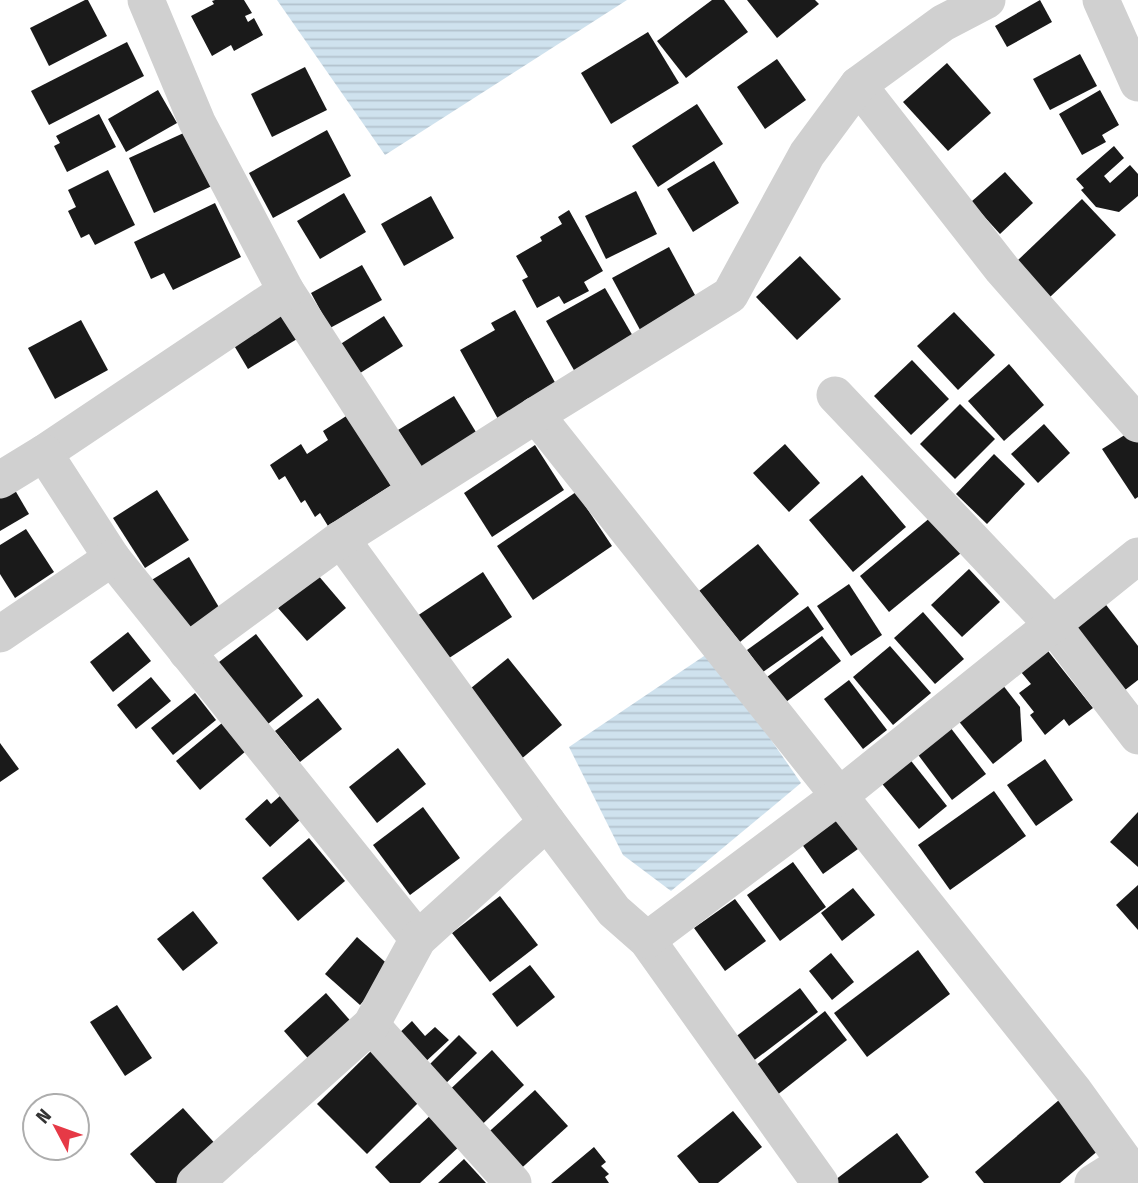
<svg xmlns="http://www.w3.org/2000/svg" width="1138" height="1183" viewBox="0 0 1138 1183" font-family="'Fira Sans Condensed',sans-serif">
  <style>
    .water { fill: url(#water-rules) }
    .building { fill: #1a1a1a }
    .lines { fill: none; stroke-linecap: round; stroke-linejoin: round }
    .minor { stroke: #d0d0d0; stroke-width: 37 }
  </style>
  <defs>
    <pattern id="water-rules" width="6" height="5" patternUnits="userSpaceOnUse" patternTransform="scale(1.75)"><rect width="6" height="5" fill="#cfe2ee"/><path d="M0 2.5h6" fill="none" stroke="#b2c2cd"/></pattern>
  </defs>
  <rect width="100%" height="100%" fill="#fff"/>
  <g class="water">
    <path d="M277,0h350l-242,155z"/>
    <path d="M710,652l91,131 -130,108 -48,-36 -54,-108z"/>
  </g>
  <g class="building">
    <path d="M85,0h3l19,36 -58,30 -19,-38z"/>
    <path d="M215,0h29l8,13 -7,3 3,6 6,-4 9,17 -29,16 -3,-6 -19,11 -21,-40 23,-12 -2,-3z"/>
    <path d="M712,0h12l24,32 -62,46 -29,-37z"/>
    <path d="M747,0h68l4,4 -42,34z"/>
    <path d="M1040,0l12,22 -45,25 -12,-21z"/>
    <path d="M648,32l31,51 -68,41 -30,-51z"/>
    <path d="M127,42l17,34 -95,49 -18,-34z"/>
    <path d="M1080,54l17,32 -47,24 -17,-31z"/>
    <path d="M777,59l29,41 -41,29 -28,-42z"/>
    <path d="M947,63l44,50 -43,38 -45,-49z"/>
    <path d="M305,67l22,43 -55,27 -21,-43z"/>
    <path d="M158,90l19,33 -51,29 -18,-33z"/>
    <path d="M1100,90l19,35 -17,10 4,7 -24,13 -23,-41z"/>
    <path d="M697,104l26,40 -65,43 -26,-41z"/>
    <path d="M99,114l17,33 -49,25 -13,-26 6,-3 -4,-7z"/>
    <path d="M327,130l24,46 -78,42 -24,-45z"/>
    <path d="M188,131l26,54 -60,28 -25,-55z"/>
    <path d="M1114,146l10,12 -20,18 6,7 20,-18 8,9v22l-19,16 -23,-5 -15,-17 3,-2 -8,-9z"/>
    <path d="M714,161l25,42 -46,29 -26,-43z"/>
    <path d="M108,170l27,55 -40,20 -6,-11 -8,4 -13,-27 8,-4 -8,-17z"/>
    <path d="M1005,172l28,31 -33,31 -29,-32z"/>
    <path d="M636,191l21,43 -51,25 -21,-43z"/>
    <path d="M344,193l22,39 -46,27 -23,-38z"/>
    <path d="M431,196l23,42 -50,28 -23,-42z"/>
    <path d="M1082,199l34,36 -66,62 -34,-35z"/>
    <path d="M215,203l26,54 -68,33 -9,-17 -13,6 -17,-37z"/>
    <path d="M569,210l34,61 -19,11 5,9 -25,13 -5,-8 -22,12 -15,-28 6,-3 -12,-21 26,-15 -2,-4 22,-13 -4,-7z"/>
    <path d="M669,247l33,61 -57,31 -33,-61z"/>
    <path d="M800,256l41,43 -44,41 -41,-43z"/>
    <path d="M362,265l20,35 -52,28 -19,-35z"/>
    <path d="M605,288l29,50 -59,34 -29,-51z"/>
    <path d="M275,303l22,36 -49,30 -22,-37z"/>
    <path d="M515,310l42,76 -59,33 -38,-69 35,-20 -4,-7z"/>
    <path d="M954,312l41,43 -37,35 -41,-44z"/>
    <path d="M384,316l19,30 -46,29 -18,-30z"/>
    <path d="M81,320l27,50 -53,29 -27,-51z"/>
    <path d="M912,360l37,39 -38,36 -37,-39z"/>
    <path d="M1009,364l35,41 -40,36 -36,-40z"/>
    <path d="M454,396l25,41 -57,33 -24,-40z"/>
    <path d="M960,404l35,35 -40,40 -35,-35z"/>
    <path d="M354,411l44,70 -70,45 -8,-13 -5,4 -10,-17 -4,3 -16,-27 -6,4 -9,-15 31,-21 6,10 21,-14 -5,-9z"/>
    <path d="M1044,424l26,29 -32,30 -27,-29z"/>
    <path d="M1136,428l2,2v67l-3,2 -33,-50z"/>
    <path d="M785,444l35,39 -31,29 -36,-39z"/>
    <path d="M535,445l29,45 -72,47 -28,-44z"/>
    <path d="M994,454l31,30 -38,40 -31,-30z"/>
    <path d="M862,475l44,52 -53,45 -44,-52z"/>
    <path d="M12,485l17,29 -29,17v-39z"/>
    <path d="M157,490l32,50 -44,28 -32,-50z"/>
    <path d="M576,492l36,54 -79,54 -36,-54z"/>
    <path d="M931,517l30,36 -72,59 -29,-36z"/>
    <path d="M26,529l28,43 -39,26 -15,-24v-29z"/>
    <path d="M758,544l41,50 -59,48 -41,-51z"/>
    <path d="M189,557l34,57 -38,23 -35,-56z"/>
    <path d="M969,569l31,33 -38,35 -31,-32z"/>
    <path d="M483,572l29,45 -69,45 -29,-44z"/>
    <path d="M317,574l29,34 -39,33 -29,-33z"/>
    <path d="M849,584l33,51 -31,21 -34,-50z"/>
    <path d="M1103,601l35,45v34l-22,17 -51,-66z"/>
    <path d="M808,606l16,23 -61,43 -16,-22z"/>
    <path d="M923,612l41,47 -29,25 -41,-46z"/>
    <path d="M128,632l23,29 -38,31 -23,-30z"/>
    <path d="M256,634l47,62 -40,32 -48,-63z"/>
    <path d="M822,636l19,25 -55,41 -19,-25z"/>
    <path d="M890,646l41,47 -38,32 -40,-48z"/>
    <path d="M1048,651l45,57 -24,18 -5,-7 -19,16 -15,-20 4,-3 -15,-19 12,-9 -10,-12z"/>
    <path d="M508,658l54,67 -48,40 -54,-68z"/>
    <path d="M151,677l20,24 -35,28 -19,-24z"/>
    <path d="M849,680l38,50 -24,19 -39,-50z"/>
    <path d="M1002,684l18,23 2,34 -29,23 -36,-45z"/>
    <path d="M195,693l21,27 -43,35 -22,-27z"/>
    <path d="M318,698l24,31 -42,33 -25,-31z"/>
    <path d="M222,723l24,28 -46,39 -24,-29z"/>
    <path d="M950,727l36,47 -34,26 -36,-48z"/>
    <path d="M0,743l19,26 -19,13z"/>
    <path d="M398,748l28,36 -49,39 -28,-36z"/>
    <path d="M908,757l39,49 -28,23 -40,-49z"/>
    <path d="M1045,759l28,41 -37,26 -29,-41z"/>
    <path d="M994,791l32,45 -76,54 -32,-45z"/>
    <path d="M280,796l21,23 -31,28 -25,-28 22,-20 4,5z"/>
    <path d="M423,807l37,51 -50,37 -37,-50z"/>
    <path d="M1138,812v55l-28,-25z"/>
    <path d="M834,815l24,34 -35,25 -24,-34z"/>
    <path d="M309,838l36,43 -47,40 -36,-43z"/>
    <path d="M793,862l33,45 -46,34 -33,-46z"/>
    <path d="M1138,885v45l-22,-25z"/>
    <path d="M853,888l22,27 -33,26 -21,-28z"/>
    <path d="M500,896l38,49 -48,37 -38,-49z"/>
    <path d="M735,899l31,42 -41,30 -31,-43z"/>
    <path d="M193,911l25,32 -35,28 -26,-32z"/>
    <path d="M357,937l35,31 -32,37 -35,-31z"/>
    <path d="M918,950l32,44 -83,63 -33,-44z"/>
    <path d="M831,953l23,29 -22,18 -23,-29z"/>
    <path d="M530,965l25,32 -38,30 -25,-33z"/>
    <path d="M800,988l18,24 -74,56 -18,-24z"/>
    <path d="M326,993l29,33 -42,38 -29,-33z"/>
    <path d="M117,1005l35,53 -27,18 -35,-54z"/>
    <path d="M825,1011l22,29 -80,63 -22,-29z"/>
    <path d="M412,1021l13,15 10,-9 14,13 -27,25 -27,-28z"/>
    <path d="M459,1035l18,18 -38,37 -17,-18z"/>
    <path d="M492,1050l32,35 -50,47 -32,-35z"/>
    <path d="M371,1051l49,50 -53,53 -50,-50z"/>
    <path d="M535,1090l33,36 -53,48 -33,-36z"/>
    <path d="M1059,1100l41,49 -40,34h-76l-9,-11z"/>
    <path d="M183,1108l36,40 -39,35h-24l-26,-29z"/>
    <path d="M733,1111l29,36 -44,36h-19l-22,-27z"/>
    <path d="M434,1112l29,31 -43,40h-30l-15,-16z"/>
    <path d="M897,1133l32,44 -8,6h-90z"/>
    <path d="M594,1147l12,15 -5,4 8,8 -4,3 4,6h-58z"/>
    <path d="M464,1159l22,24h-48z"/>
  </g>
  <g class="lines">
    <g class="minor">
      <path d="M146,0l51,122 89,169 130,200"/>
      <path d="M1101,0l37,83"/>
      <path d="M858,85l144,184 136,155"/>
      <path d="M835,395l218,230 85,111"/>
      <path d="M536,415l538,676 64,89"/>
      <path d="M44,453l242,-162"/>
      <path d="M0,480l44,-27 68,105 306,381"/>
      <path d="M341,539l206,283 67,89 33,29 173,243"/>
      <path d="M0,634l112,-76"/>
      <path d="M187,652l154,-113 195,-124 194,-120 77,-141 51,-69 85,-62 44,-23"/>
      <path d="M647,940l192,-144 299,-240"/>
      <path d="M371,1025l142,158"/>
      <path d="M195,1183l176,-158 47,-86 129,-117"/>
      <path d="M1093,1183l32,-20"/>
    </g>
  </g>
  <g transform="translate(56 1127) rotate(311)"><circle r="33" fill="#ffffff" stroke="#adadad" stroke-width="2"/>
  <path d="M0-5L12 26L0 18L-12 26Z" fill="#e63946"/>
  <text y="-10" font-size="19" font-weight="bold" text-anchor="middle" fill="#333333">N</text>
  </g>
</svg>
